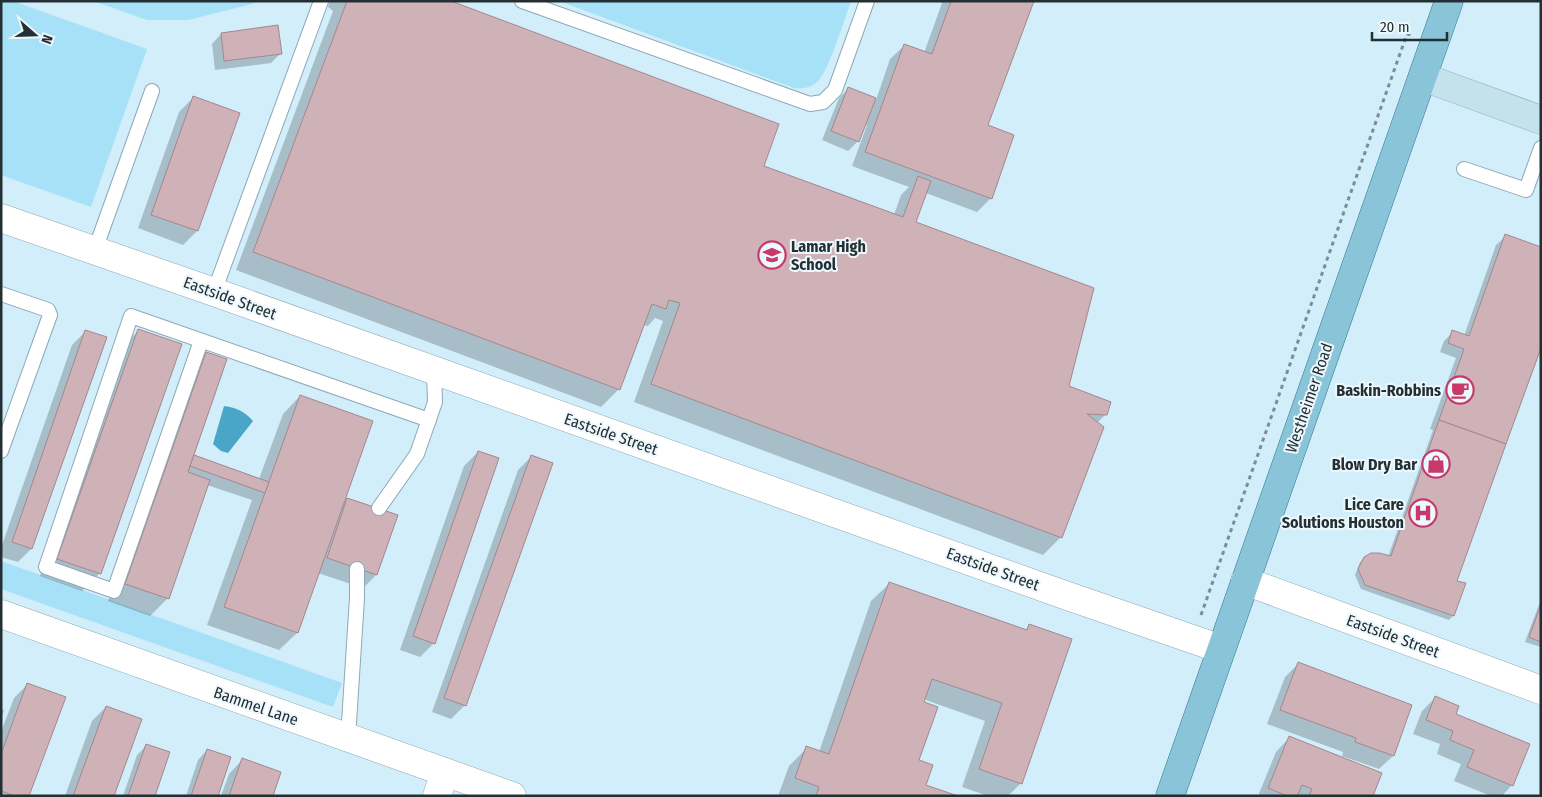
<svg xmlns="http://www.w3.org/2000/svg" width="1542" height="797" viewBox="0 0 1542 797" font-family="'Fira Sans Condensed',sans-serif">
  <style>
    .green { fill: #a6e1f7 }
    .water { fill: #4aa6c6 }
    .shadow { fill: #0003 }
    .building { fill: #cfb2b8; stroke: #a3878d }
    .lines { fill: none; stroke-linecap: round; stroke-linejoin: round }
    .lane-casing { stroke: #8da9b4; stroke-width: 16 }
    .street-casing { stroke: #8da9b4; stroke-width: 29 }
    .secondary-casing { stroke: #8da9b4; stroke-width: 29 }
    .primary-casing { stroke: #33768e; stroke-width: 29 }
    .path { stroke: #7a8e96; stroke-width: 3; stroke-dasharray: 4 4; stroke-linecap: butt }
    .lane { stroke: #fff; stroke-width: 14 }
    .street { stroke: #fff; stroke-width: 28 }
    .secondary { stroke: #c4e2ec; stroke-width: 28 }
    .primary { stroke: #89c4d8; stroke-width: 28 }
    .labels { text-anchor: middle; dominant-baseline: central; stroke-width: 4; stroke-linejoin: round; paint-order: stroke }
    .poi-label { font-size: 16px; font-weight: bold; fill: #242f34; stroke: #edf8fd; text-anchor: end }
    .street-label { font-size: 16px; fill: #242f34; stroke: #edf8fd }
  </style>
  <rect width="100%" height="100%" fill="#d1eefa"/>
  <g class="green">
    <path d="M1,1h12l134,48 -56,158 -90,-32z"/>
    <path d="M93,1h163l-4,3 -64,16h-41z"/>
    <path d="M559,1h292c-6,17 -23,72 -34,81 -7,6 -14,7 -23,6z"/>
    <path d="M1,561l341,122 -9,24 -332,-118z"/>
  </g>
  <path class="water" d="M224,406c13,2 20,5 29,15l-25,32 -7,-2 -8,-7z"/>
  <g class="shadow">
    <path d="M330,1h117l315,165 132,49 7,-20 8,-8 -57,-21 15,-41 -3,-1 -6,17 -10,10 -26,-11 17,-42 9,-9 28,11 14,-41 14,-13 20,7 18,-50 -4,-2h94l-45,125 4,72 -14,14 -51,-19 -11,29 153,165 38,27 -9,9 -36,114 -18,18 -409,-153 29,-81 -8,-3 -7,8 -5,-1 -24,64 -18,18 -365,-137 97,-259 -5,-4z"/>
    <path d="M221,34l60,19 -10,10 -56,7 -3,-26z"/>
    <path d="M193,98l45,16 -41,117 -14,14 -45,-17 41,-116z"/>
    <path d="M1506,236l-50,346 -3,34 -4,4 -88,-31 -6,-14 5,-13 5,-4 23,-1 45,-127 -3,-1 26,-71 -16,-6 4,-11 9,-9 11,4 32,-91z"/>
    <path d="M139,330l-39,243 -18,18 -42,-15 81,-228z"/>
    <path d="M86,331l-55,218 -13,13 -17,-5v-9l71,-203z"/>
    <path d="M206,354l-14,102 67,23 24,-65 17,-18 42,108 6,-5 28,76 -13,13 -45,-15 -21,60 -18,17 -72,-25 45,-125 -45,-15 -39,113 -18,18 -42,-15 80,-230z"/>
    <path d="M478,452l-44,191 -14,14 -20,-7 64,-184z"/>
    <path d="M532,456l-67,249 -14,14 -19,-7 86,-242z"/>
    <path d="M889,584l136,47 4,-5 -8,157 -13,13h-20l-26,-9 23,-66 -62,-22 -5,62 6,24 30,11h-176l11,-30 18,-18 12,4 52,-151z"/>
    <path d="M1541,599v48l-16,-5z"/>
    <path d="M1298,664l113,42 -18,50 -14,13 -37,-13 1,-4 -76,-28 18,-47z"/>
    <path d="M28,684v112h-27v-64l13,-34z"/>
    <path d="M1435,698l19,17 58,70 -10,11h-11l-37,-15 7,-17 -24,-10 3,-10 -27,-10 9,-23z"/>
    <path d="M106,707l7,89h-48l27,-75z"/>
    <path d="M1,709l3,1 -3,8z"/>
    <path d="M1289,738l83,58h-114l18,-44z"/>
    <path d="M146,746l8,50h-31l14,-41z"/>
    <path d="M207,750l9,46h-30l12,-36z"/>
    <path d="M242,760l30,36h-51l8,-22z"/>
  </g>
  <g class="building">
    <path d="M347,1h104l328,123 -15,42 139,51 15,-41 13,5 -15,41 178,66 -25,98 42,16 -4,13 -20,-1 17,13 -42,111 -411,-154 29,-81 -11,-3 -3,9 -14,-5 -32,86 -367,-138z"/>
    <path d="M951,1h83l-46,124 26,10 -22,64 -127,-47 39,-108 28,10z"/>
    <path d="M278,25l4,29 -58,7 -3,-28z"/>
    <path d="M848,87l28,11 -17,44 -28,-11z"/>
    <path d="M193,96l47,17 -42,118 -47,-16z"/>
    <path d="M1505,234l36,13v101l-35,96 -67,-24 25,-71 -16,-6 4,-13 17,6z"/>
    <path d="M138,329l44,15 -81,230 -44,-15z"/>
    <path d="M85,330l22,7 -75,212 -20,-7z"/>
    <path d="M206,352l21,7 -39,113 22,8 -41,119 -44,-15z"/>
    <path d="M300,395l73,26 -75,212 -74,-26z"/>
    <path d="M1439,420l67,24 -49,137 9,2 -12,33 -89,-31 -7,-16 6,-12 7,-4h8l12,3z"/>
    <path d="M478,451l21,7 -64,186 -22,-8z"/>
    <path d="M194,455l75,27 -4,11 -75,-27z"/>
    <path d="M531,455l22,8 -87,243 -22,-8z"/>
    <path d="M347,498l51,17 -21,60 -50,-17z"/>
    <path d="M889,582l138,48 2,-6 43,15 -50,145 -43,-15 23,-66 -70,-24 -8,23 14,5 -19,53 14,5 -7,20 32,11h-142l3,-9 -24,-9 11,-32 23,8z"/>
    <path d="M1541,604v38l-12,-5z"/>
    <path d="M1298,662l114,43 -18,51 -39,-14 1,-4 -76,-28z"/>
    <path d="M27,683l39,14 -37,99h-14l-14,-5v-37z"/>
    <path d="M1435,696l24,10 -3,8 74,30 -17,42 -46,-19 7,-17 -24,-10 3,-9 -27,-11z"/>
    <path d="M106,706l36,13 -28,77h-41z"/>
    <path d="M1289,736l93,37 -9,23h-64l3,-7 -10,-4 -5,11h-10l-19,-8z"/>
    <path d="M146,744l24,8 -15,44h-27z"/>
    <path d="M207,749l24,8 -13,39h-27z"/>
    <path d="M242,758l39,14 -8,24h-44z"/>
  </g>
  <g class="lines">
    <g class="lane-casing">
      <g id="lane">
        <path d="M522,1l288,103 13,-2 12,-12 32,-89"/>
        <path d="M1464,169l62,21 15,-42"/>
        <path d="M95,250l57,-159"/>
        <path d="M214,292l107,-291"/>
        <path d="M1,294l47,16 2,5 -49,136"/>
        <path d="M201,341l-87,250 -68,-24 85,-251c99,35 198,70 298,104"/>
        <path d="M379,508l38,-54 18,-52 -1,-30"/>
        <path d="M348,738l9,-140v-29"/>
      </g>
    </g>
    <g class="street-casing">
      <g id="street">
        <path d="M1,218l213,74 845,301 162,56"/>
        <path d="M1245,581l296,109"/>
        <path d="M1,614l511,182"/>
        <path d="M437,796l8,-24"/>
      </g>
    </g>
    <g class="secondary-casing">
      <path id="secondary" d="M1423,77l118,43"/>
    </g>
    <g class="primary-casing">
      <path id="primary" d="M1170,796l279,-795"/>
    </g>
    <path class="path" d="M1201,615l206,-581 4,1"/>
    <use href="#lane" class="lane"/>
    <use href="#street" class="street"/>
    <use href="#secondary" class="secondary"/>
    <use href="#primary" class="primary"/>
  </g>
  <defs>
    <g id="school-ring" transform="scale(1.4375)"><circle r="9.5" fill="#edf8fd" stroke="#c63969" stroke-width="1.5"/><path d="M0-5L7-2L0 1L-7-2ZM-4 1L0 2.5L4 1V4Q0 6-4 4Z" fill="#c63969"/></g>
    <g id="cafe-ring" transform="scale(1.4375)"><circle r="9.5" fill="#edf8fd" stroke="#c63969" stroke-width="1.5"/><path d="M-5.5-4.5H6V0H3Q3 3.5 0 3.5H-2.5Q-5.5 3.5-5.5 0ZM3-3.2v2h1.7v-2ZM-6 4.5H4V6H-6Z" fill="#c63969"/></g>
    <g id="shop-ring" transform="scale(1.4375)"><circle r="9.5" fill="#edf8fd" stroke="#c63969" stroke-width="1.5"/><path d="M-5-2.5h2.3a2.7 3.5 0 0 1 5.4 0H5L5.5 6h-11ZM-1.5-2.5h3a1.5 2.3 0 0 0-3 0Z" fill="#c63969"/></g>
    <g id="hospital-ring" transform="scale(1.4375)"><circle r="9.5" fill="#edf8fd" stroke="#c63969" stroke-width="1.5"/><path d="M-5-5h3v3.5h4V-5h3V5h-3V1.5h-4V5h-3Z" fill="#c63969"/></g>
  </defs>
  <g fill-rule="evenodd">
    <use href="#school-ring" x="772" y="255"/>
    <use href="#cafe-ring" x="1460" y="390"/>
    <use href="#shop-ring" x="1436" y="464"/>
    <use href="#hospital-ring" x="1423" y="513"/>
  </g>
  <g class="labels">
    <g class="poi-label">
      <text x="791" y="246" text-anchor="start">Lamar High<tspan x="791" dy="18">School</tspan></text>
      <text x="1441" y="390">Baskin-Robbins</text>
      <text x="1417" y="464">Blow Dry Bar</text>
      <text x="1404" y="504">Lice Care<tspan x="1404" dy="18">Solutions Houston</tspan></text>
    </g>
    <g class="street-label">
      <text transform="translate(230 298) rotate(20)">Eastside Street</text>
      <text transform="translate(1309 398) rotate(-71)">Westheimer Road</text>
      <text transform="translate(611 434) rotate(19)">Eastside Street</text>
      <text transform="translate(993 569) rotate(20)">Eastside Street</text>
      <text transform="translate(1393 636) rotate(20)">Eastside Street</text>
      <text transform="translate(256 706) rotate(19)">Bammel Lane</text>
    </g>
  </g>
  <rect width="1542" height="797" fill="none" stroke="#242f34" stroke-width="5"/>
  <g transform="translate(35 35) rotate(110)" stroke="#edf8fd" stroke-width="4" paint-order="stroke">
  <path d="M0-4L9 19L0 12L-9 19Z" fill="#242f34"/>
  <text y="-8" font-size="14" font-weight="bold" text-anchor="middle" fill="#242f34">N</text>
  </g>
  <path d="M1372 32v8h75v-8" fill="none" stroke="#242f34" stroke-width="2.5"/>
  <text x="1380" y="32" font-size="15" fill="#242f34" stroke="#edf8fd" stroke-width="4" paint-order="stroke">20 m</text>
</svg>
